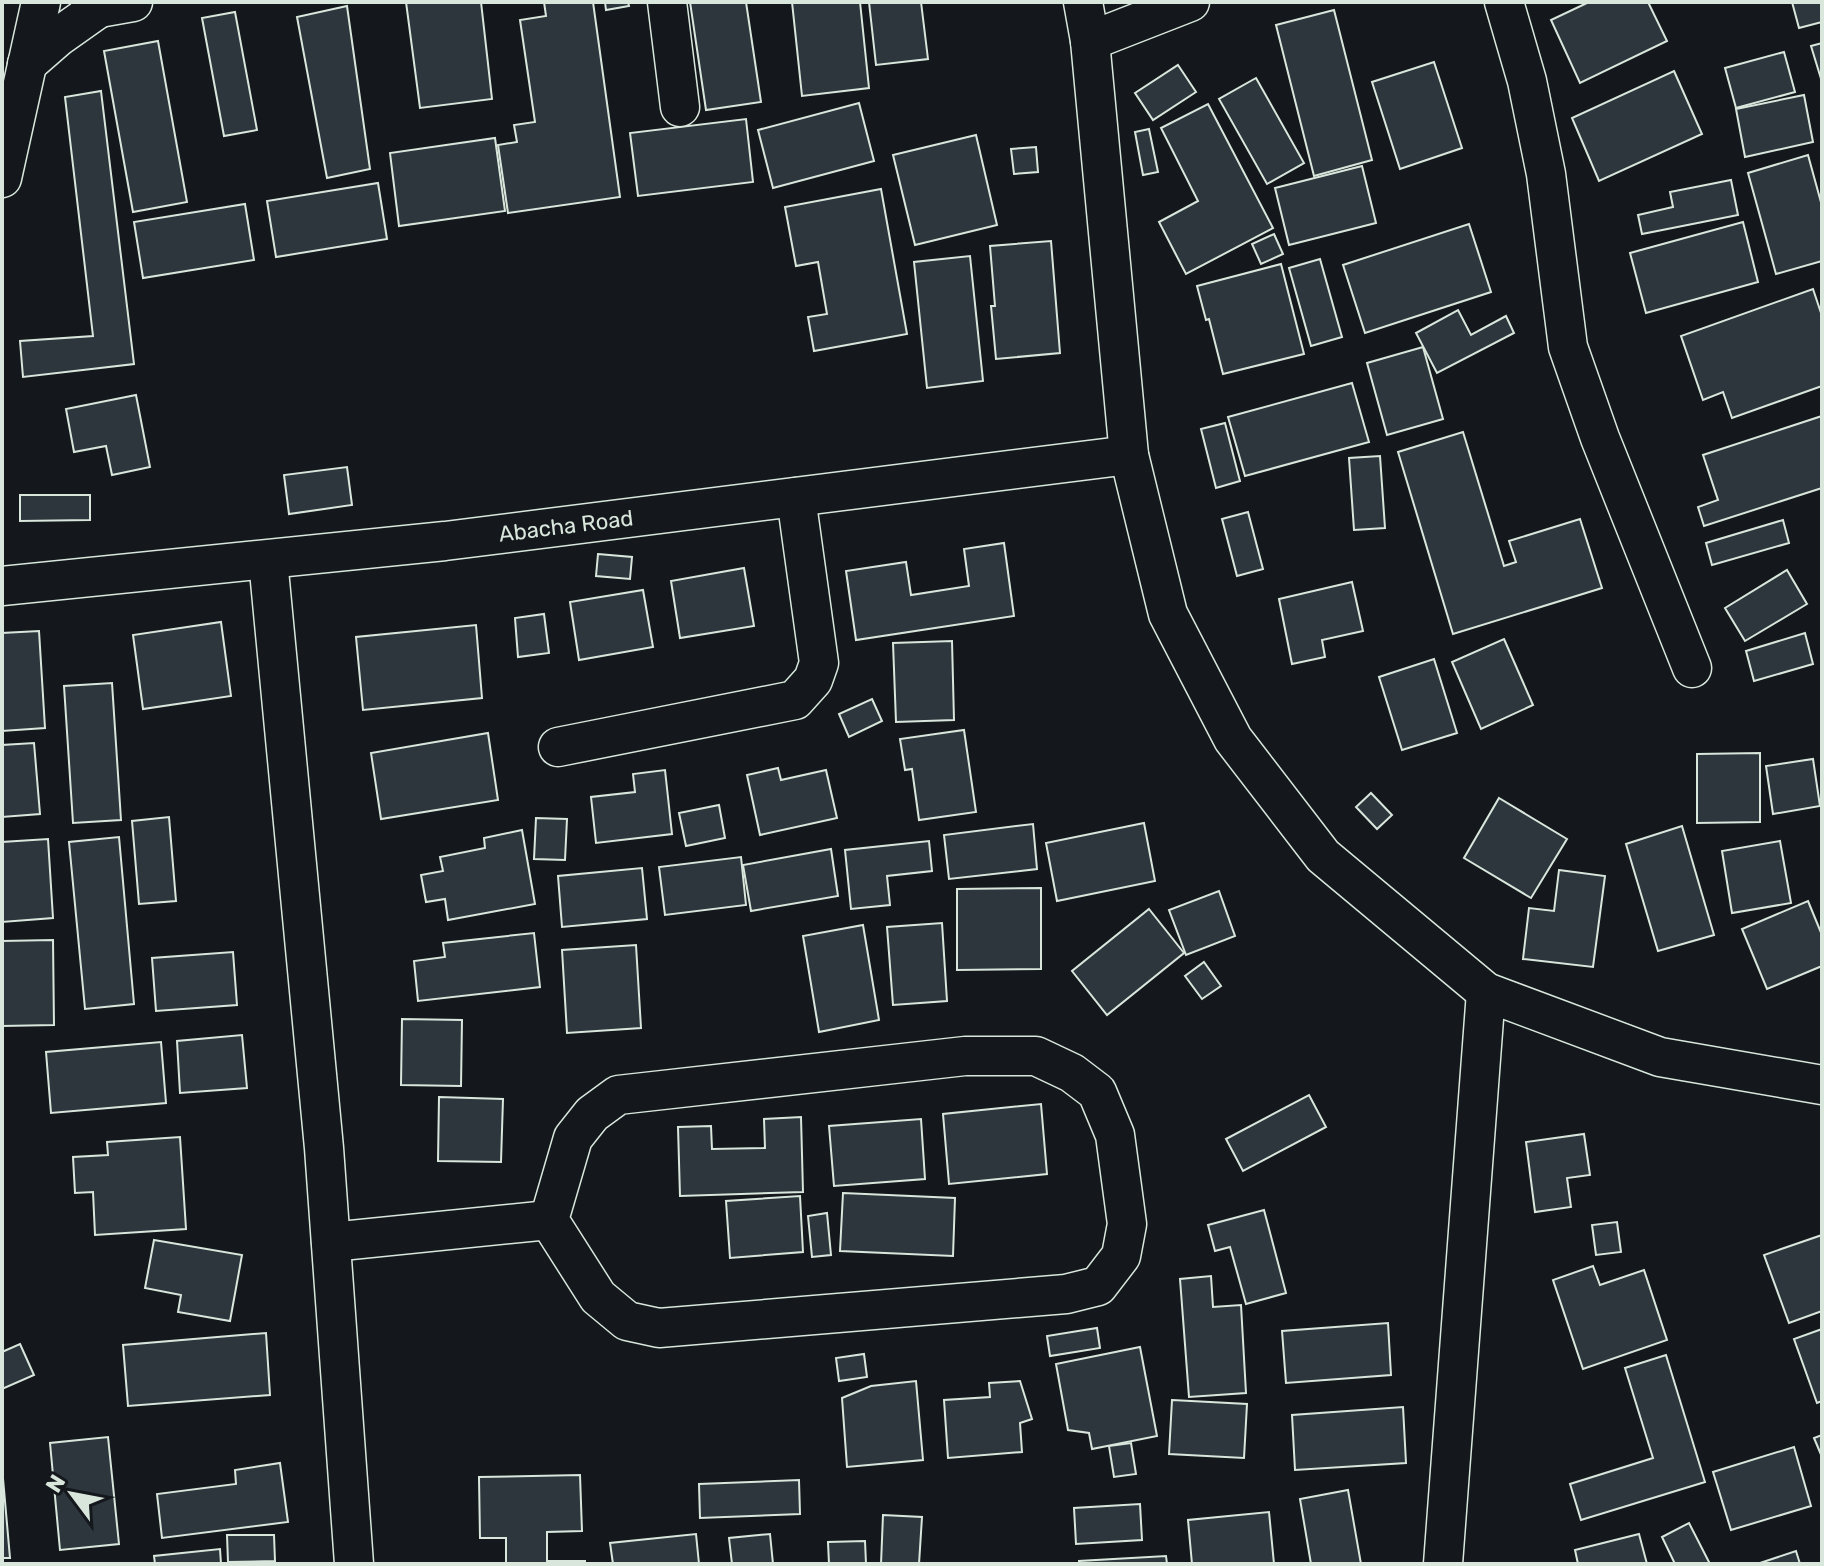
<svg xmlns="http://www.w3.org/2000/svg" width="1824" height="1566" viewBox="0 0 1824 1566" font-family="Rubik,sans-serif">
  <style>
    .building { fill: #2c363c; stroke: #d8e6dc; stroke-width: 2 }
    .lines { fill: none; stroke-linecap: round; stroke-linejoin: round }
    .minor-casing { stroke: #d8e6dc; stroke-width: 41 }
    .minor { stroke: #14181c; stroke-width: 38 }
    .labels { text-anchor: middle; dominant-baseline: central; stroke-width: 6; stroke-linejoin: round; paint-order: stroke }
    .street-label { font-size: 22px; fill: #d8e6dc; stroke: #14181c }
  </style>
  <rect width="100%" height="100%" fill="#14181c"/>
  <g class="building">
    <path d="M406,2h75l11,97 -72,9z"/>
    <path d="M544,2h49l27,195 -112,16 -10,-68 19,-3 -3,-17 21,-3 -15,-102 26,-4z"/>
    <path d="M605,2h23l1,4 -23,4z"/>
    <path d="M690,2h56l15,100 -55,8z"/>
    <path d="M792,2h68l9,86 -67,8z"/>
    <path d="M869,2h52l7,57 -52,6z"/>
    <path d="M1589,2h59l19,39 -87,42 -29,-63z"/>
    <path d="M1792,2h30v20l-23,6z"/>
    <path d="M347,6l23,163 -43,9 -30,-161z"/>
    <path d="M1334,10l38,150 -58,16 -38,-151z"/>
    <path d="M235,12l22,118 -33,6 -22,-118z"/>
    <path d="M158,41l29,161 -54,10 -29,-161z"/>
    <path d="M1822,43v39l-11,-36z"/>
    <path d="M1784,52l11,40 -59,16 -11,-40z"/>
    <path d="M1434,62l28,86 -62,21 -28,-87z"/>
    <path d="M1178,65l18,27 -43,28 -18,-27z"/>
    <path d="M1674,71l28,63 -103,47 -27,-63z"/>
    <path d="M1256,78l48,85 -37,21 -48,-85z"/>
    <path d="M101,91l33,273 -111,13 -3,-36 73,-5 -28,-239z"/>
    <path d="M1804,95l9,47 -68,15 -9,-48z"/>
    <path d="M859,103l15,58 -101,27 -15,-58z"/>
    <path d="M1208,104l65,124 -87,46 -27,-52 39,-21 -37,-73z"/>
    <path d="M746,119l7,63 -115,14 -8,-63z"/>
    <path d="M1149,129l9,43 -15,3 -8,-43z"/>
    <path d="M976,135l21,90 -82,20 -22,-90z"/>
    <path d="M495,138l10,73 -106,15 -9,-73z"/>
    <path d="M1036,147l2,25 -24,2 -3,-25z"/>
    <path d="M1808,155l14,51v55l-46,13 -28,-101z"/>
    <path d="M1362,166l14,57 -87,22 -14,-57z"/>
    <path d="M1731,180l7,35 -96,19 -4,-19 35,-8 -3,-15z"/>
    <path d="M378,183l9,56 -111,18 -9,-56z"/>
    <path d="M881,189l26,145 -93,17 -6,-34 19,-3 -9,-52 -22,4 -11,-59z"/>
    <path d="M245,204l9,56 -111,18 -9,-56z"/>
    <path d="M1743,222l15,60 -112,31 -16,-60z"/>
    <path d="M1469,224l22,68 -126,41 -22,-68z"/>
    <path d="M1274,234l9,20 -22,10 -9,-20z"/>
    <path d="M1051,241l9,112 -64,6 -5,-53h4l-5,-60z"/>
    <path d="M970,256l13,125 -56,7 -13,-126z"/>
    <path d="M1320,259l22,78 -31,9 -22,-78z"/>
    <path d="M1281,264l23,90 -81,20 -14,-55 -3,1 -9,-34z"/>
    <path d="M1813,289l9,27v70l-90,32 -9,-26 -20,8 -22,-64z"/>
    <path d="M1458,310l13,25 35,-19 8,17 -77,40 -21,-40z"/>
    <path d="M1423,347l20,72 -56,16 -20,-72z"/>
    <path d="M1352,383l17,59 -124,34 -17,-59z"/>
    <path d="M136,395l14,72 -38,8 -6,-29 -32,6 -8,-43z"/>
    <path d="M1822,416v72l-118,38 -6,-19 20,-7 -15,-45z"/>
    <path d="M1225,423l15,58 -24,7 -15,-59z"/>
    <path d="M1463,432l41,134 12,-4 -7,-21 71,-22 22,69 -149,46 -55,-182z"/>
    <path d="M1380,456l5,72 -31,2 -5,-72z"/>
    <path d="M347,467l5,38 -63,9 -5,-39z"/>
    <path d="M20,495h70v25l-70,1z"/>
    <path d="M1248,512l15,57 -26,7 -15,-57z"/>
    <path d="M1783,520l6,23 -77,22 -6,-22z"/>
    <path d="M1004,543l10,73 -158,24 -10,-69 60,-9 5,33 58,-9 -5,-37z"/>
    <path d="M598,554l34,3 -2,22 -34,-3z"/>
    <path d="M744,568l10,58 -74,12 -9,-57z"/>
    <path d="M1787,570l20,34 -62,37 -20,-33z"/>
    <path d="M1352,582l11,49 -41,9 3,17 -33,7 -13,-65z"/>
    <path d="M643,590l10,57 -74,13 -9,-58z"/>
    <path d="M544,614l5,39 -31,4 -3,-39z"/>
    <path d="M221,622l10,74 -88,13 -10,-74z"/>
    <path d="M476,625l6,73 -119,12 -7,-73z"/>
    <path d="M39,631l6,97 -43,3v-98z"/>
    <path d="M1805,633l8,31 -59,17 -8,-30z"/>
    <path d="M1504,639l29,66 -52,24 -29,-67z"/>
    <path d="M952,641l2,79 -58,2 -3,-79z"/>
    <path d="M1434,659l23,74 -55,17 -23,-73z"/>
    <path d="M112,683l9,137 -48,3 -9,-137z"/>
    <path d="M872,699l10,22 -33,16 -10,-23z"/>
    <path d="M964,730l12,82 -57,8 -7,-51 -7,1 -5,-31z"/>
    <path d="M488,733l10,67 -117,19 -10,-66z"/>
    <path d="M34,743l6,71 -38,3v-72z"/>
    <path d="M1760,753v69l-63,1v-69z"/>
    <path d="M1813,759l7,47 -47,8 -7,-48z"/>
    <path d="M778,768l3,12 45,-10 11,48 -77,17 -13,-60z"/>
    <path d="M665,770l7,64 -76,9 -5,-46 44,-5 -2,-18z"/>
    <path d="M1371,793l21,22 -15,14 -21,-22z"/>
    <path d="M1499,798l68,41 -36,59 -67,-40z"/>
    <path d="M719,805l6,33 -39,8 -7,-33z"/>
    <path d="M169,817l7,84 -37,3 -7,-83z"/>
    <path d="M536,818l31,1 -2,41 -31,-1z"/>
    <path d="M1144,823l11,58 -98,20 -11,-58z"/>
    <path d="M1033,824l4,45 -88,10 -5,-44z"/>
    <path d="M1682,826l32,109 -56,16 -32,-107z"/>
    <path d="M522,830l13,74 -87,16 -3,-21 -19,3 -5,-27 22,-4 -3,-14 45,-9 -1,-10z"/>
    <path d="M119,837l15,167 -49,5 -16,-167z"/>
    <path d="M48,839l5,79 -51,4v-80z"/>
    <path d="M929,841l3,30 -45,5 3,29 -39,4 -6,-59z"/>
    <path d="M1780,841l11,62 -59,10 -10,-62z"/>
    <path d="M831,849l7,47 -87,15 -8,-46z"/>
    <path d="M741,857l5,48 -81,10 -6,-48z"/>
    <path d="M642,868l5,51 -85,8 -4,-51z"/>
    <path d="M1559,870l46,6 -12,91 -70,-8 6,-51 25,3z"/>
    <path d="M1041,888v81l-84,1v-81z"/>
    <path d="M1219,891l16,45 -49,19 -17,-45z"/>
    <path d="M1808,901l14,34v31l-55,23 -25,-60z"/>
    <path d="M1149,909l35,44 -77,62 -35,-44z"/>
    <path d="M942,923l5,78 -54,4 -6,-78z"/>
    <path d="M863,925l16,95 -60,12 -16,-96z"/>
    <path d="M534,933l6,54 -122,14 -4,-40 31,-4 -2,-14z"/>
    <path d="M53,940l1,85 -52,1v-85z"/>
    <path d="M636,945l5,83 -74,5 -5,-83z"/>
    <path d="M233,952l4,53 -81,6 -4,-53z"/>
    <path d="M1204,962l17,24 -19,13 -17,-23z"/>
    <path d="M402,1019l60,1 -1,66 -60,-1z"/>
    <path d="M242,1035l5,53 -67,5 -3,-52z"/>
    <path d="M161,1042l5,61 -115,10 -5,-61z"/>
    <path d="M1309,1095l17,32 -83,44 -17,-32z"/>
    <path d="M439,1097l64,2 -2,63 -63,-1z"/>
    <path d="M1041,1104l6,70 -98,10 -6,-70z"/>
    <path d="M801,1117l2,75 -123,4 -2,-69 33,-1 1,23 53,-1 -1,-29z"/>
    <path d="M921,1119l4,60 -91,7 -5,-60z"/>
    <path d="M1584,1134l6,41 -23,3 4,29 -36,5 -9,-70z"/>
    <path d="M180,1137l6,92 -91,6 -2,-43 -18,1 -2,-36 35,-2 -1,-13z"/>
    <path d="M843,1193l112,5 -2,58 -113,-5z"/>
    <path d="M800,1196l3,56 -73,6 -4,-57z"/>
    <path d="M1264,1210l22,83 -40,11 -16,-57 -15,4 -7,-26z"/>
    <path d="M827,1213l4,42 -19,2 -4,-41z"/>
    <path d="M1617,1222l4,30 -25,3 -4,-30z"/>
    <path d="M1822,1235v76l-33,12 -25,-68z"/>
    <path d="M154,1240l88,15 -12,66 -52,-9 3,-17 -36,-7z"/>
    <path d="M1593,1266l7,19 44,-15 23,70 -84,29 -30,-89z"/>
    <path d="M1211,1276l2,31 28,-2 5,88 -57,4 -9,-118z"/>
    <path d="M1388,1323l3,52 -105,8 -4,-52z"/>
    <path d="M1097,1328l3,20 -50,8 -3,-20z"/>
    <path d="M1822,1329v72l-5,2 -23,-64z"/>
    <path d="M266,1333l4,62 -142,11 -5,-61z"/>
    <path d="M20,1344l14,31 -32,14v-37z"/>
    <path d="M1140,1347l17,89 -65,13 -3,-16 -21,-3 -12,-66z"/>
    <path d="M864,1354l3,23 -28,4 -3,-23z"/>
    <path d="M1666,1355l39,127 -124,38 -11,-36 83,-26 -28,-90z"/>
    <path d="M916,1381l7,79 -76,7 -5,-69 29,-12z"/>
    <path d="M1020,1381l12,38 -12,4 2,29 -74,6 -4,-58 46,-3 -1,-14z"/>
    <path d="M1172,1400l75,4 -3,54 -75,-4z"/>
    <path d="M1403,1407l3,56 -111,7 -3,-55z"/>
    <path d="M1822,1435v22l-8,-19z"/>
    <path d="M108,1437l11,107 -59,6 -10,-107z"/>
    <path d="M1131,1443l5,31 -22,3 -5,-31z"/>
    <path d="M1794,1447l17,59 -80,24 -18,-58z"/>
    <path d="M280,1463l8,59 -126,16 -5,-44 79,-10 -1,-14z"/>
    <path d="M2,1467l8,91h-8z"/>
    <path d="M580,1475l2,56 -35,1v29h38v3h-97l18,-1v-25h-26l-1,-61z"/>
    <path d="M799,1480l1,34 -100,4 -1,-34z"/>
    <path d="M1348,1490l13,74h-50l-11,-65z"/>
    <path d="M1140,1504l2,36 -66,4 -2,-36z"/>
    <path d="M1269,1512l5,52h-82l-4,-44z"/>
    <path d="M883,1515l39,2 -3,47h-38z"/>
    <path d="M1689,1523l21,41h-35l-13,-27z"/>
    <path d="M696,1534l3,30h-86l-3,-21z"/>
    <path d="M770,1534l3,30h-41l-3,-26z"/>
    <path d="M1639,1534l8,30h-69l-3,-14z"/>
    <path d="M227,1535h47l1,26 -47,1z"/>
    <path d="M865,1541l1,23h-37l-1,-22z"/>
    <path d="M220,1549l1,15h-66l-1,-8z"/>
    <path d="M1796,1551l4,13h-43z"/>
    <path d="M1166,1556l1,8h-88v-3z"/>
  </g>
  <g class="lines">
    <g class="minor-casing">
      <g id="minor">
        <path d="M90,2l9,6 34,-6"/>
        <path d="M667,2l13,105"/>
        <path d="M1083,2l7,39 39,414 39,159 65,125 90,117 163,136 174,65 162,28"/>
        <path d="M1504,2l23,79 19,93 22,173 32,91 92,230"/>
        <path d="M1090,41l100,-39"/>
        <path d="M27,64l31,-27 41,-29"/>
        <path d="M2,178l39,-176"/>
        <path d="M268,560l56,588 30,416"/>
        <path d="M2,586l443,-45 684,-86"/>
        <path d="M558,747l237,-47 18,-20 6,-17 -23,-166"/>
        <path d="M965,1056h71l36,17 25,19 18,43 12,89 -6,32 -23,30 -32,8 -407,34 -32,-7 -29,-24 -49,-77 24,-82 19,-24 26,-19z"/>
        <path d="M331,1242l218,-22"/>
        <path d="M1443,1564l43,-572"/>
      </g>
    </g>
    <use href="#minor" class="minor"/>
  </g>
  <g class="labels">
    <g class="street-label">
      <text transform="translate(566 526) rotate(-7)">Abacha Road</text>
    </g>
  </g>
  <rect width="1824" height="1566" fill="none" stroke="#d8e6dc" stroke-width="8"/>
  <g transform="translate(72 1494) rotate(302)" stroke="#14181c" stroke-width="6" paint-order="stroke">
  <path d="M0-6L14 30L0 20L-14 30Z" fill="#d8e6dc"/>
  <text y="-12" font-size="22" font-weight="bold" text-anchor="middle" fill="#d8e6dc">N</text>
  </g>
</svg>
